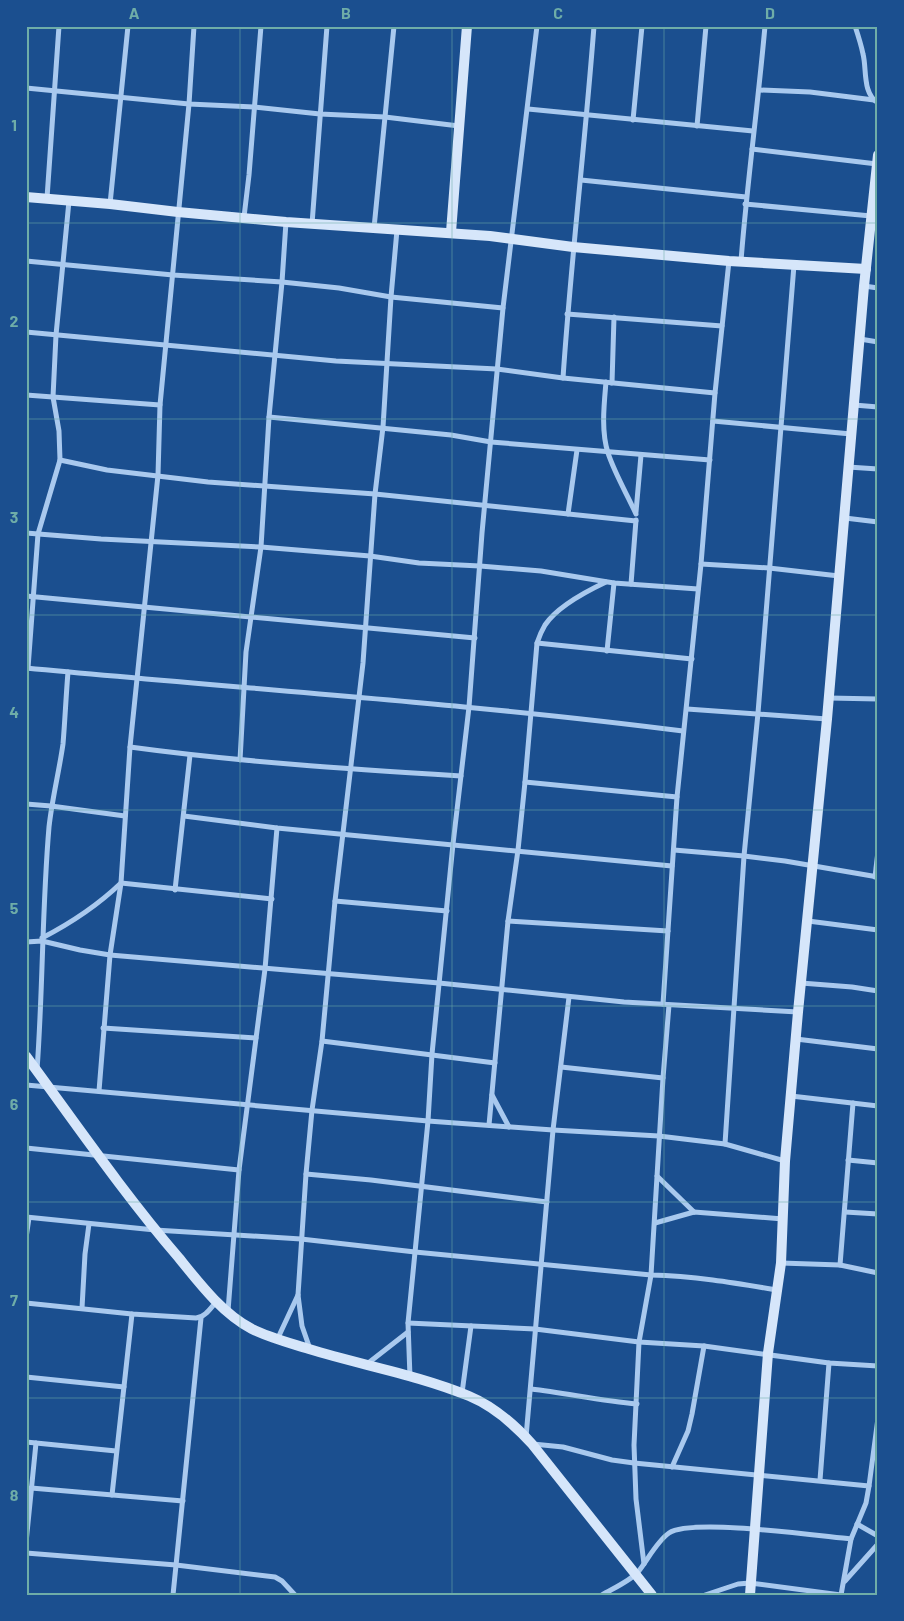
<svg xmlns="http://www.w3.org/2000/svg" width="904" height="1621" viewBox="0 0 904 1621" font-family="Barlow,sans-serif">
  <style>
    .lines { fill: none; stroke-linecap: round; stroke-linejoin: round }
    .street { stroke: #a9c9ee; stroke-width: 5 }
    .secondary { stroke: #d6e6fa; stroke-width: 10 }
    .grid { fill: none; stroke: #6fada8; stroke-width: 1; stroke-opacity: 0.55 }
    .neatline { fill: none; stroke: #6fada8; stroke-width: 2 }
    .grid-label { font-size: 16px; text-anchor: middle; font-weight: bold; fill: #6fada8 }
  </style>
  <rect width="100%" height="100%" fill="#1b4f8f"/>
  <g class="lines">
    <g class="street">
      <path d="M855,26c3,9 6,18 8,28 4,15 -1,39 15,49"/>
      <path d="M26,88l163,16 65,3 66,7 65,3 74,9"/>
      <path d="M759,90l51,2 64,8"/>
      <path d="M528,109l225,22"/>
      <path d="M633,120l9,-94"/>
      <path d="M697,126l9,-100"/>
      <path d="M752,149l125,15"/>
      <path d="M581,180l165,17"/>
      <path d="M47,198l12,-172"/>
      <path d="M110,204l18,-178"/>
      <path d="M745,204l126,12"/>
      <path d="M244,217l5,-42 12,-149"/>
      <path d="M312,224l15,-198"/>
      <path d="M374,228l20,-202"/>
      <path d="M26,261l147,14 109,7 57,6 52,9 112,11"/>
      <path d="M741,261c6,-78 17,-156 24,-235"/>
      <path d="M864,286l14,2"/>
      <path d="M567,314l155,12"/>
      <path d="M26,332l310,29 161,8 66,9 152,15"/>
      <path d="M860,339l18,3"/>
      <path d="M563,378c8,-118 22,-234 31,-352"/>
      <path d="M606,382c-2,23 -5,49 2,71 7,21 19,41 28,61"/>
      <path d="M612,383l2,-66"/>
      <path d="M26,395l134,10"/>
      <path d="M854,405l24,2"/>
      <path d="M269,417l182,18 40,7 219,18"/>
      <path d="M713,421l138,13"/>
      <path d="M60,460l47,10 101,12 167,12 261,27"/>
      <path d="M848,467l30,2"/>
      <path d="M636,512l5,-57"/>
      <path d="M568,514l9,-64"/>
      <path d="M845,518l33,4"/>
      <path d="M26,533l75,6 160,8 109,9 49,7 61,3 61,5 73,12 84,6"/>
      <path d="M701,564l68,4 70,8"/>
      <path d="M631,584l5,-64"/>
      <path d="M26,596l449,42"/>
      <path d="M537,643l155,16"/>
      <path d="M607,651l7,-68"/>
      <path d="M26,668c219,21 439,35 657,63"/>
      <path d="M28,668l10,-134 22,-74 -1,-29 -6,-34 3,-62 13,-134"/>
      <path d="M829,698l49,1"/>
      <path d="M687,709l140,10"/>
      <path d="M130,747c110,15 220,22 331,29"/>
      <path d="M240,760l6,-108 15,-105 8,-130 13,-135 4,-60"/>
      <path d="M525,782l152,15"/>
      <path d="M26,804l25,2 74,10"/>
      <path d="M184,816l93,12 395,38"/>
      <path d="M674,850l70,6 41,5 93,16"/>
      <path d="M875,877l3,-26"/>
      <path d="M175,890l15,-135"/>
      <path d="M335,901l112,10"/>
      <path d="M508,921l160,10"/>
      <path d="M808,921l70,9"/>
      <path d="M42,938c29,-15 55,-32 79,-55l151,16"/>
      <path d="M26,942l16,-1 38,9 30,5 329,28 185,19 174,10"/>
      <path d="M801,983l51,4 26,4"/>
      <path d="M663,1004l14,-207 24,-233 14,-171 14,-132"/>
      <path d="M103,1028l153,10"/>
      <path d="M796,1039l82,10"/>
      <path d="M322,1041l173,22"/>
      <path d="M561,1067l102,11"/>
      <path d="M37,1070c6,-81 5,-162 12,-243 3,-28 10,-55 14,-83 2,-24 3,-48 5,-72"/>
      <path d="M26,1085l402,36 125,9 106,6 66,8 60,17"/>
      <path d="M99,1091l11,-136 11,-72 9,-136 28,-272 2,-70 29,-301 5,-78"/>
      <path d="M492,1095l17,32"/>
      <path d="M791,1096l87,10"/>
      <path d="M489,1125l19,-204 10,-71 7,-68 12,-139c2,-6 5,-13 8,-18 12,-18 42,-34 61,-43"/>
      <path d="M725,1144l19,-288 14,-143 36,-448"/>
      <path d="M26,1148l213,22"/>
      <path d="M848,1160l30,3"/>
      <path d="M306,1174l65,6 176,22"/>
      <path d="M657,1176l37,36"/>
      <path d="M845,1212l33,2"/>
      <path d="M26,1217l129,13 146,9 114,13 236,23c43,1 84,8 126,15"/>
      <path d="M655,1223l39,-11 89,7"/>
      <path d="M26,1238l3,-20"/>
      <path d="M781,1263l59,2 38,8"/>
      <path d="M840,1265l13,-162"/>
      <path d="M26,1303l106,11 64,4c9,-1 14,-9 20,-16"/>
      <path d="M82,1308l3,-54 4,-30"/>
      <path d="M228,1311l11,-141 26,-201 12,-141"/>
      <path d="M408,1323l127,6 104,13 65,4 125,17 49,3"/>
      <path d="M277,1340l21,-45"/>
      <path d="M310,1349l-8,-23 -4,-31 8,-121 6,-64 10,-69 13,-140 28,-238 12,-169 8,-67 8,-130 6,-67"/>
      <path d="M367,1364l41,-32"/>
      <path d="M26,1377l98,10"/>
      <path d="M410,1377l-2,-54 20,-202 4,-67 21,-210 16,-137 13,-174 21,-225 34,-282"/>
      <path d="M531,1389c35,4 70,12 106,15"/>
      <path d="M462,1393l9,-67"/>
      <path d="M526,1437l27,-307 16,-133"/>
      <path d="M26,1442l90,9"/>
      <path d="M533,1444l30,3 49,13 22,3 235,23"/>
      <path d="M672,1467l16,-36 4,-17 12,-68"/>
      <path d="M820,1480l9,-117"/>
      <path d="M31,1488l152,13"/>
      <path d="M112,1495l20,-181"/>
      <path d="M857,1524l21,12"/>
      <path d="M26,1543l10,-100"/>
      <path d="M26,1553l150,12 99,12 7,4 13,14"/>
      <path d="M644,1564l-8,-65 -2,-54 5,-103 12,-67 12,-197 6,-73"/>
      <path d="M845,1581l33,-37"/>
      <path d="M173,1595l28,-277"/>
      <path d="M602,1595c10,-6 28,-14 36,-23 9,-11 19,-31 31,-39 23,-15 150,3 182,6"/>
      <path d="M705,1595l33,-11 12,-1 91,12 10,-56 15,-36 3,-17 9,-68"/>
    </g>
    <g class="secondary">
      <path d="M26,197l84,7 68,8 108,10 204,14 83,11 156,14 137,8"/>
      <path d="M451,232l16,-206"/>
      <path d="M26,1056c50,68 98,138 153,202 21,26 43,55 73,71 18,9 38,14 57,20 52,16 109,26 160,47 24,10 45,28 63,48l120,151"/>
      <path d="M750,1595l18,-242 13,-90 4,-102 13,-149 29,-293 37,-433 14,-131"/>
    </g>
  </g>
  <path class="grid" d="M240,26v1569M452,26v1569M664,26v1569M26,223h852M26,419h852M26,615h852M26,810h852M26,1006h852M26,1202h852M26,1398h852"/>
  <rect width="904" height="1621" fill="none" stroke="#1b4f8f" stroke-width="55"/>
  <rect x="28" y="28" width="848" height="1566" class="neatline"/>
  <g class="grid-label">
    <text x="134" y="19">A</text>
    <text x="346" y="19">B</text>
    <text x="558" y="19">C</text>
    <text x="770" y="19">D</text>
    <text x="14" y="131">1</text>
    <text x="14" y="327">2</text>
    <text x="14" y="523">3</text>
    <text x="14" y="718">4</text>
    <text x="14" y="914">5</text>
    <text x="14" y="1110">6</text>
    <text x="14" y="1306">7</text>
    <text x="14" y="1501">8</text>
  </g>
</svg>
